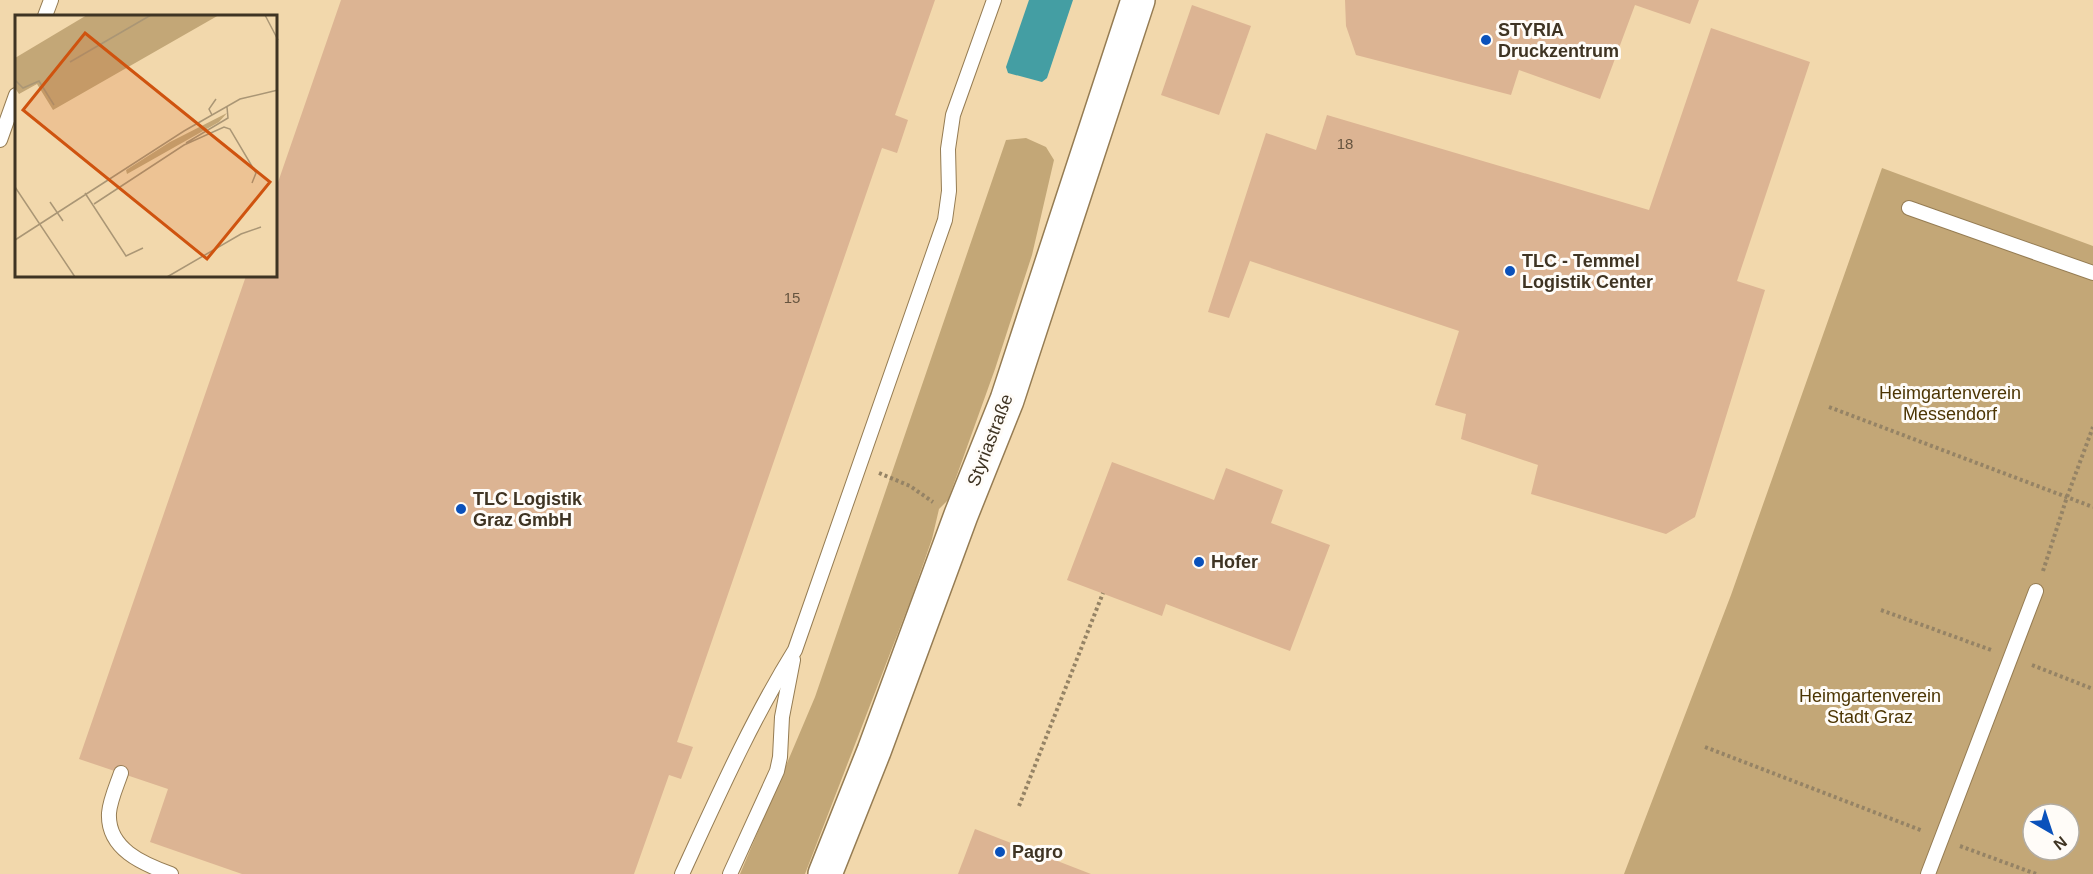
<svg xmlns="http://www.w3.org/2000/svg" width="2093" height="874" viewBox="0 0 2093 874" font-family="Helvetica,sans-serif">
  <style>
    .green { fill: #c3a777; fill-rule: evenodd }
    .water { fill: #449ea3 }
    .building { fill: #dcb493 }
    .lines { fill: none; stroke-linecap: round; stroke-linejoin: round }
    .service-casing { stroke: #957c53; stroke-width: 16 }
    .tertiary-casing { stroke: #957c53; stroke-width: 36 }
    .path { stroke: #958365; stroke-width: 4; stroke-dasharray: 3 3; stroke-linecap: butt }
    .service { stroke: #fff; stroke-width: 14 }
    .tertiary { stroke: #fff; stroke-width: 33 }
    .poi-dot { fill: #0a51bb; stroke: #fffcf8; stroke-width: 2 }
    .labels { text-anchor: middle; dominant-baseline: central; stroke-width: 6; stroke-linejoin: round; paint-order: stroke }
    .number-label { font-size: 15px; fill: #66543f }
    .poi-label { font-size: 18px; font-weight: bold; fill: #3f3423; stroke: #fffcf8; text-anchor: start }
    .park-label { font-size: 18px; fill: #4c3503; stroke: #fffcf8 }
    .street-label { font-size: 18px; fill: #3f3423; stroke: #fffcf8 }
    .inset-road { fill: none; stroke: #aa9675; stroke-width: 1.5 }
    .view { fill: #cf530f; fill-opacity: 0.15; stroke: #cf530f; stroke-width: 3 }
    .inset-edge { fill: none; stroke: #3f3423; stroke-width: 3 }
  </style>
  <rect width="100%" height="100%" fill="#f2d8ac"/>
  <g class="green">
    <path d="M1026,138l20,9 8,13 -22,95 -37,114 -47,131 -9,9 -7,30 -21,60 -106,275h-65l75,-177 191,-557z"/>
    <path d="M1882,168l211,78v628h-469l107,-279zM2033,814h36v36h-36z"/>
  </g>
  <path class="water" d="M1029,0h44l-26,78 -5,4 -34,-9 -2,-6z"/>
  <g class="building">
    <path d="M341,0h594l-40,115 13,5 -11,33 -15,-5 -205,594 16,5 -12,32 -12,-4 -35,99h-392l-92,-32 18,-53 -89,-30 167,-483h30v-88z"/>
    <path d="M1345,0h354l-9,24 -55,-19 -35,94 -81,-29 -8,25 -155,-40 -10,-29z"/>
    <path d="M1192,5l59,21 -32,89 -58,-20z"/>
    <path d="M1711,28l99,34 -73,219 28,9 -70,227 -29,17 -135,-40 7,-29 -77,-26 5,-25 -31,-9 24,-74 -209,-70 -21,57 -21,-6 58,-179 50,17 11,-35 322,95z"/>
    <path d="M1112,462l102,38 12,-32 57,22 -12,33 59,22 -40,106 -124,-47 -4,12 -95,-36z"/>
    <path d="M975,829l116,45h-133z"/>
  </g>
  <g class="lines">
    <g class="service-casing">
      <g id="service">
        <path d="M45,16l6,-16"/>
        <path d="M0,140l16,-45"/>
        <path d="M1909,208l184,65"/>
        <path d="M121,773c-4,12 -11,27 -12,40 -2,36 34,51 62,61"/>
        <path d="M682,874c35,-76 69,-153 113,-224l150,-430 4,-29 -1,-42 5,-34 41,-115"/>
        <path d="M730,874l47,-103 3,-14 2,-40 11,-57"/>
        <path d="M1928,874l108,-283"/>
      </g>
    </g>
    <g class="tertiary-casing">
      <path id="tertiary" d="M825,874l49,-123 87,-236 46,-115 131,-400"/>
    </g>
    <g class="path">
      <path d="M1829,407l264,100"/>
      <path d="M879,473l31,13 23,16"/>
      <path d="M2043,571l24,-74 26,-70"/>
      <path d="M1881,610l110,40"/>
      <path d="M2032,665l61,24"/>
      <path d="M1705,747l218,84"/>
      <path d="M1019,806l84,-213"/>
      <path d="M1960,846l76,28"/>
    </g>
    <use href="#service" class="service"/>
    <use href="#tertiary" class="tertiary"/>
  </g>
  <g class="poi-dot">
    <circle cx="1486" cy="40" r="6"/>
    <circle cx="1510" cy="271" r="6"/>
    <circle cx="461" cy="509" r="6"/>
    <circle cx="1199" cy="562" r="6"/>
    <circle cx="1000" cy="852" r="6"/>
  </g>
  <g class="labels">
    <g class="number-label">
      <text x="1345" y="143">18</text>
      <text x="792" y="297">15</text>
    </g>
    <g class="poi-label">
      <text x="1498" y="30">STYRIA<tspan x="1498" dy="21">Druckzentrum</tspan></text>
      <text x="1522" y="261">TLC - Temmel<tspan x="1522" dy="21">Logistik Center</tspan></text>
      <text x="473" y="499">TLC Logistik<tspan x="473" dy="21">Graz GmbH</tspan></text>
      <text x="1211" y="562">Hofer</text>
      <text x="1012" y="852">Pagro</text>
    </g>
    <g class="park-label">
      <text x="1950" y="393">Heimgartenverein<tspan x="1950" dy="21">Messendorf</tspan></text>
      <text x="1870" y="696">Heimgartenverein<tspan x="1870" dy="21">Stadt Graz</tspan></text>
    </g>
    <g class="street-label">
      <text transform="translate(990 440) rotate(-69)">Styriastraße</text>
    </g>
  </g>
  <g transform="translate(15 15)">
    <rect width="262" height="262" fill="#f2d8ac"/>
    <path d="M72,0h132l-166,95 -16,-26 -18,10 -4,-6v-30zM212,98l-8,9 -92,52 -1,-4 44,-28z" fill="#c3a777"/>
    <path class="inset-road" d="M250,0l13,25M55,47l81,-47M0,65l8,8 16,-7 15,24M197,100l-3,-6 7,-10M171,128l42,-25 -1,-11M0,172l60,90M70,178l41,63 17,-8M35,187l13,19M79,189l90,-59 40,-18 6,2 26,44 -4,10M0,225l169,-109 56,-32 38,-9M152,262l74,-43 20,-7"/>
    <path class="view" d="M70,18l185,149 -63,77 -184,-149z"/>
    <rect width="262" height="262" class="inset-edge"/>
  </g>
  <g transform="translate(2051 832) rotate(141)"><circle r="28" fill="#fffcf8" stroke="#b2aca3" stroke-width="1.5"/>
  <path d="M0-4.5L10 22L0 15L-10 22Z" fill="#0a51bb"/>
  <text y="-9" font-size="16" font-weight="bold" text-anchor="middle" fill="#3f3423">N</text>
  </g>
</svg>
